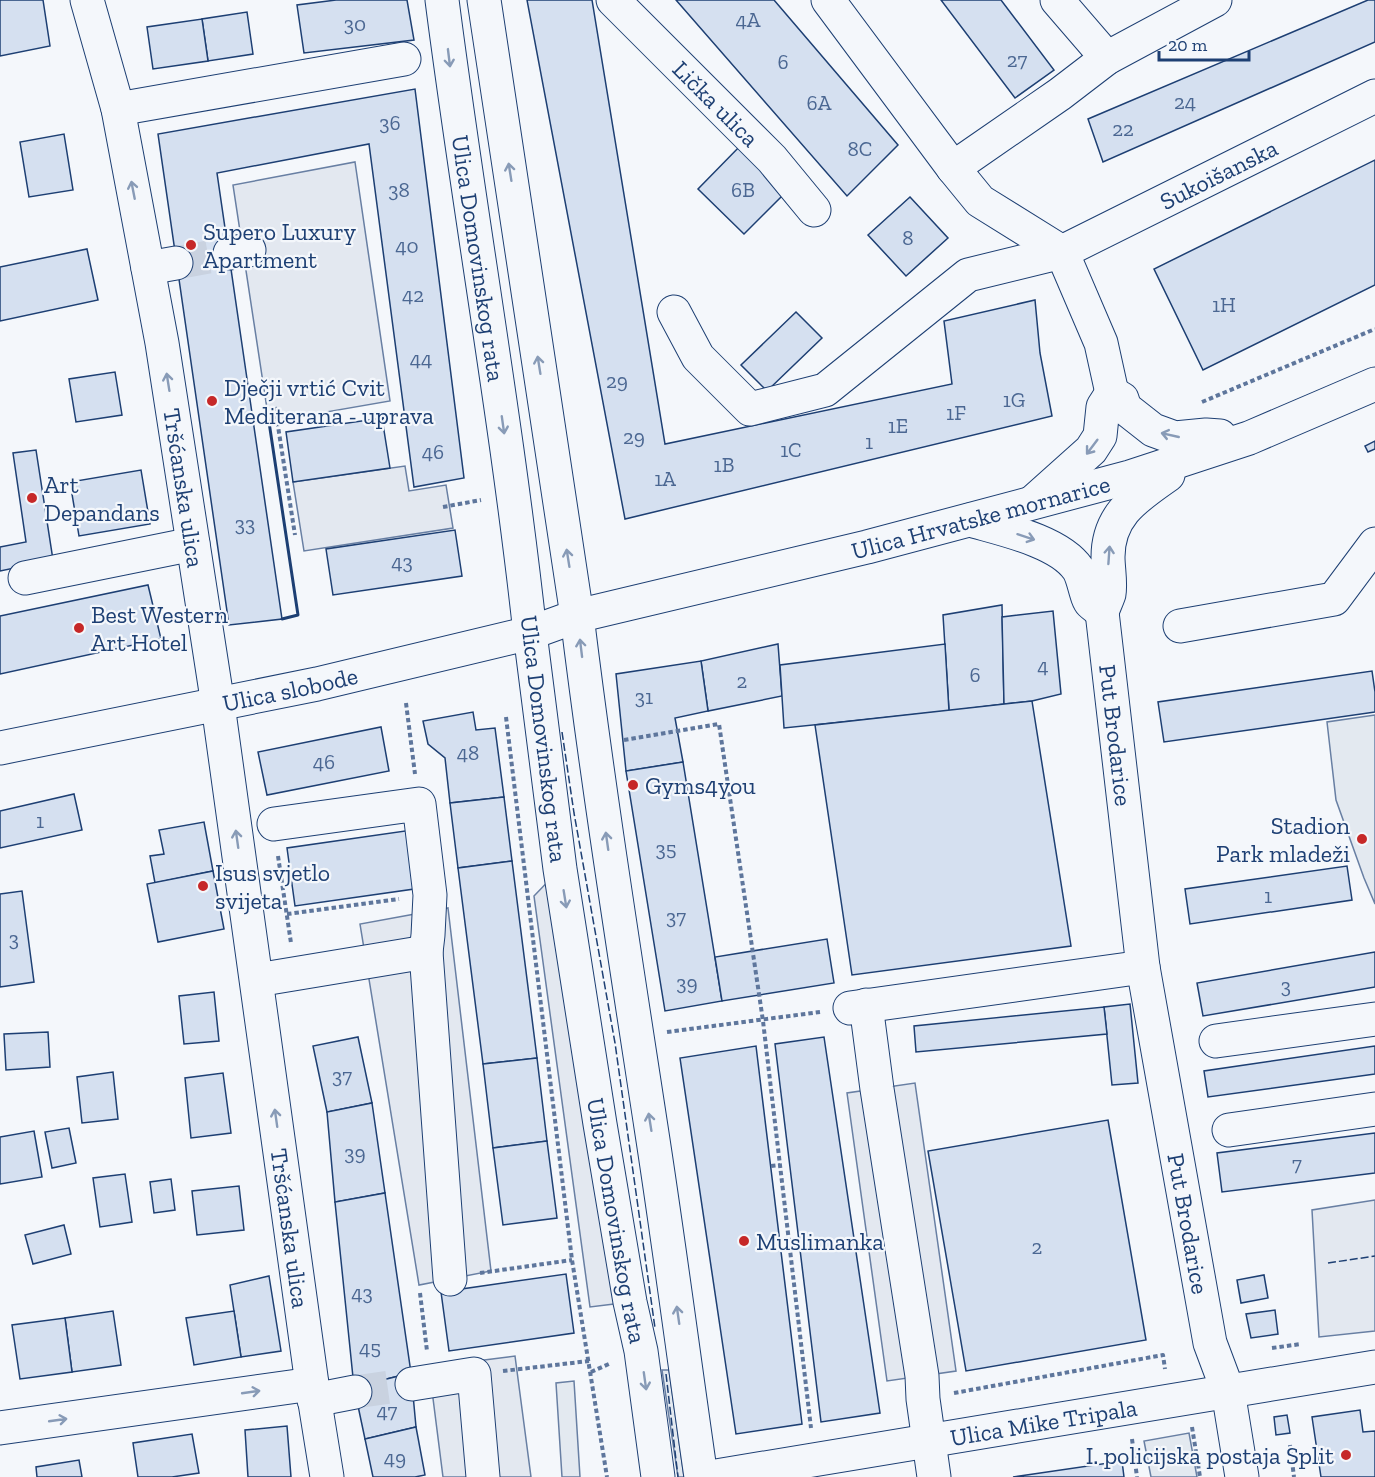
<svg xmlns="http://www.w3.org/2000/svg" width="1375" height="1477" viewBox="0 0 1375 1477" font-family="'Zilla Slab',serif">
  <style>
    .green { fill: #e3e9f0; stroke: #687fa3; stroke-width: 1.5 }
    .parking { fill: #e3e8f0; stroke: #687fa3; stroke-width: 1.5 }
    .building { fill: #d5e0f0; stroke: #1d3f73; stroke-width: 1.5 }
    .lines { fill: none; stroke-linecap: round; stroke-linejoin: round }
    .minor-tunnel { stroke: #c9d2e0; stroke-width: 33; stroke-dasharray: 33 16; stroke-linecap: butt }
    .minor-casing { stroke: #1d3f73; stroke-width: 35 }
    .major-casing { stroke: #1d3f73; stroke-width: 35 }
    .path { stroke: #5e769c; stroke-width: 4; stroke-dasharray: 4.5 3; stroke-linecap: butt }
    .minor { stroke: #f4f7fb; stroke-width: 33 }
    .major { stroke: #f4f7fb; stroke-width: 33 }
    .fence { stroke: #1d3f73; stroke-width: 1.5; stroke-dasharray: 8 3; stroke-linecap: butt }
    .wall { stroke: #1d3f73; stroke-width: 3 }
    .oneway { stroke: #889bb7 }
    .poi-dot { fill: #c62828; stroke: #f4f7fb; stroke-width: 2 }
    .labels { text-anchor: middle; dominant-baseline: central; stroke-width: 4.5; stroke-linejoin: round; paint-order: stroke }
    .number-label { font-size: 21px; fill: #4b6792 }
    .street-label { font-size: 24px; fill: #1d3f73; stroke: #f4f7fb }
    .poi-label { font-size: 24px; fill: #1d3f73; stroke: #f4f7fb; text-anchor: start }
  </style>
  <rect width="100%" height="100%" fill="#f4f7fb"/>
  <g class="green">
    <path d="M1375,715v189l-11,-26 -28,-78 -9,-78z"/>
    <path d="M662,1370h7l15,107h-6z"/>
    <path d="M574,1381l6,96h-18l-6,-94z"/>
    <path d="M1189,1433l8,44h-46l-7,-36z"/>
  </g>
  <g class="parking">
    <path d="M355,162l35,239 -121,21 -36,-237z"/>
    <path d="M405,466l4,25 37,-6 7,43 -149,23 -11,-69z"/>
    <path d="M560,869l70,433 -40,5 -56,-411z"/>
    <path d="M448,908l43,363 -72,14 -59,-361z"/>
    <path d="M915,1083l41,288 -69,10 -40,-288z"/>
    <path d="M1375,1200v131l-56,6 -7,-127z"/>
    <path d="M515,1356l16,121h-88l-14,-110z"/>
  </g>
  <g class="building">
    <path d="M0,0h43l7,46 -50,10z"/>
    <path d="M336,0h71l7,40 -110,13 -7,-48z"/>
    <path d="M527,0h65l73,444 287,-60 -8,-63 91,-21 5,53 12,63 -427,103z"/>
    <path d="M676,0h98l124,145 -51,51z"/>
    <path d="M941,0h60l53,70 -39,28z"/>
    <path d="M1368,0h7v42l-272,120 -15,-43z"/>
    <path d="M247,12l6,42 -45,7 -6,-42z"/>
    <path d="M202,19l6,42 -55,8 -6,-42z"/>
    <path d="M415,89l49,389 -50,9 -45,-343 -152,29 65,446 -53,6 -71,-491z"/>
    <path d="M64,134l9,56 -44,7 -9,-55z"/>
    <path d="M742,144l46,46 -44,44 -46,-45z"/>
    <path d="M1375,160v125l-172,85 -49,-101z"/>
    <path d="M910,197l38,41 -42,38 -38,-41z"/>
    <path d="M87,249l11,51 -98,21v-54z"/>
    <path d="M796,312l26,26 -55,53 -26,-26z"/>
    <path d="M115,372l7,43 -46,7 -7,-43z"/>
    <path d="M382,418l8,50 -97,14 -7,-50z"/>
    <path d="M1375,441v8l-7,3 -3,-6z"/>
    <path d="M36,450l17,110 -53,11v-24l26,-5 -13,-89z"/>
    <path d="M141,470l9,54 -71,12 -9,-54z"/>
    <path d="M455,530l7,46 -129,19 -7,-46z"/>
    <path d="M148,585l13,54 -161,35v-58z"/>
    <path d="M1002,605l2,99 -55,7 -6,-96z"/>
    <path d="M1053,611l8,83 -29,7 -28,3 -2,-87z"/>
    <path d="M778,644l4,52 -74,15 -7,-50z"/>
    <path d="M945,644l4,67 -165,17 -4,-63z"/>
    <path d="M701,661l7,50 -33,7 8,44 -57,9 -10,-97z"/>
    <path d="M1372,671l3,21v20l-211,30 -6,-40z"/>
    <path d="M1032,701l39,245 -219,29 -37,-250z"/>
    <path d="M473,712l3,18 19,-2 9,69 -54,6 -5,-45 -17,-14 -5,-23z"/>
    <path d="M381,727l8,44 -122,24 -9,-43z"/>
    <path d="M683,762l39,239 -57,10 -39,-240z"/>
    <path d="M74,794l8,36 -82,18v-37z"/>
    <path d="M504,797l8,64 -54,7 -8,-65z"/>
    <path d="M204,822l9,49 -58,12 -5,-27 14,-2 -5,-24z"/>
    <path d="M412,830l9,58 -126,18 -8,-58z"/>
    <path d="M512,861l25,197 -54,6 -25,-196z"/>
    <path d="M1347,866l5,34 -162,24 -5,-35z"/>
    <path d="M213,871l11,58 -66,13 -11,-58z"/>
    <path d="M22,891l12,91 -34,5v-93z"/>
    <path d="M827,939l7,44 -112,18 -7,-44z"/>
    <path d="M1375,952v35l-172,29 -6,-33z"/>
    <path d="M214,992l5,49 -35,3 -5,-48z"/>
    <path d="M1130,1004l8,79 -26,2 -8,-78z"/>
    <path d="M1104,1007l3,27 -191,18 -2,-26z"/>
    <path d="M48,1032l2,35 -44,3 -2,-36z"/>
    <path d="M358,1037l14,66 -45,9 -14,-66z"/>
    <path d="M824,1037l56,376 -59,9 -46,-378z"/>
    <path d="M756,1046l46,378 -66,10 -56,-376z"/>
    <path d="M1375,1046v28l-167,23 -4,-26z"/>
    <path d="M537,1058l10,83 -54,7 -10,-84z"/>
    <path d="M113,1072l5,47 -36,4 -5,-46z"/>
    <path d="M223,1073l8,60 -40,5 -6,-60z"/>
    <path d="M372,1103l13,90 -50,9 -8,-90z"/>
    <path d="M1108,1120l38,220 -180,31 -38,-220z"/>
    <path d="M69,1128l7,35 -24,5 -7,-36z"/>
    <path d="M34,1131l8,46 -42,7v-47z"/>
    <path d="M1375,1133v40l-153,19 -5,-39z"/>
    <path d="M547,1141l10,77 -54,7 -10,-77z"/>
    <path d="M125,1174l7,48 -32,5 -7,-49z"/>
    <path d="M171,1179l4,31 -21,3 -4,-31z"/>
    <path d="M239,1186l5,44 -47,5 -5,-44z"/>
    <path d="M385,1193l26,180 -57,14 -19,-185z"/>
    <path d="M64,1225l7,29 -38,10 -8,-29z"/>
    <path d="M566,1274l8,59 -125,18 -8,-59z"/>
    <path d="M1264,1275l4,23 -27,5 -4,-23z"/>
    <path d="M269,1276l12,75 -40,6 -11,-72z"/>
    <path d="M1275,1310l3,24 -27,4 -5,-24z"/>
    <path d="M113,1311l8,54 -49,7 -7,-54z"/>
    <path d="M234,1311l7,46 -47,8 -8,-47z"/>
    <path d="M65,1318l7,54 -52,7 -8,-54z"/>
    <path d="M411,1373l5,54 -51,12 -11,-52z"/>
    <path d="M1360,1410l3,22 12,-1v46h-54l-9,-60z"/>
    <path d="M1287,1415l3,18 -14,2 -2,-18z"/>
    <path d="M287,1426l4,51h-43l-3,-47z"/>
    <path d="M416,1427l9,48 -10,2h-42l-8,-38z"/>
    <path d="M192,1434l7,39 -27,4h-34l-5,-34z"/>
    <path d="M79,1460l3,17h-45l-1,-10z"/>
    <path d="M1122,1461l2,16h-111z"/>
  </g>
  <g class="lines">
    <g class="minor-tunnel">
      <path d="M176,263l54,-10"/>
      <path d="M355,1392l57,-8"/>
    </g>
    <g class="minor-casing">
      <g id="minor">
        <path id="s1" d="M87,0l31,109 44,234 56,362 94,679 15,93"/>
        <path id="s2" d="M442,0c27,211 65,421 88,633"/>
        <path d="M484,0l93,616"/>
        <path id="s3" d="M613,0l159,159 42,51"/>
        <path d="M828,0l125,168 27,33 82,51 39,91 11,50"/>
        <path d="M1057,0l50,58"/>
        <path d="M118,109l286,-50"/>
        <path d="M953,168l107,-74 47,-36 108,-58"/>
        <path d="M230,253l19,-3"/>
        <path d="M148,268l28,-5"/>
        <path id="s4" d="M674,312l24,45 52,52 75,-19 143,-115 94,-23 313,-156"/>
        <path d="M25,578l168,-34"/>
        <path id="s5" d="M1102,612l41,355 67,376 18,48 14,86"/>
        <path d="M1180,626l154,-27 41,-55"/>
        <path d="M274,824l145,-20 11,91 -2,40 -2,17 24,327"/>
        <path d="M257,980l169,-28"/>
        <path d="M866,1005l11,84 45,287 1,23 11,78"/>
        <path d="M850,1008l293,-41"/>
        <path d="M1216,1041l159,-22"/>
        <path d="M1229,1130l146,-21"/>
        <path d="M412,1384l62,-10 9,103"/>
        <path d="M314,1400l41,-8"/>
        <path d="M0,1428l312,-44"/>
        <path id="s6" d="M710,1477l665,-110"/>
      </g>
    </g>
    <g class="major-casing">
      <g id="major">
        <path d="M1034,501l57,-51 9,-14 3,-29 9,-14 10,6 3,9 28,22 22,8 31,-3 14,1"/>
        <path d="M970,520c31,9 89,21 108,49 6,9 8,29 13,34 3,3 8,6 11,9 2,-6 5,-12 7,-18 2,-10 -1,-26 -1,-37 0,-43 29,-60 60,-82"/>
        <path d="M577,616c21,171 48,341 74,511 18,116 33,233 50,350"/>
        <path id="s7" d="M530,633l30,236 40,255 30,178 11,49 17,126"/>
        <path id="s8" d="M0,748l317,-64 213,-51 47,-17 290,-69 263,-70 119,-39 126,-54"/>
      </g>
    </g>
    <g class="path">
      <path d="M1202,402l173,-73"/>
      <path d="M275,407l20,128"/>
      <path d="M443,507l38,-7"/>
      <path d="M406,703l9,71"/>
      <path d="M506,717l66,543 35,217"/>
      <path d="M624,740l95,-16 44,297 48,407"/>
      <path d="M278,856l13,87"/>
      <path d="M287,914l112,-15"/>
      <path d="M667,1032l153,-20"/>
      <path d="M771,1166l9,-1"/>
      <path d="M480,1273l92,-13"/>
      <path d="M420,1293l7,58"/>
      <path d="M1272,1348l29,-4"/>
      <path d="M503,1371l86,-10"/>
      <path d="M591,1372l20,-9"/>
      <path d="M954,1393l209,-38 2,14"/>
      <path d="M1192,1427l8,50"/>
      <path d="M1132,1439l5,38"/>
      <path d="M1290,1445l4,32"/>
    </g>
    <use href="#minor" class="minor"/>
    <use href="#major" class="major"/>
    <g class="fence">
      <path d="M562,732l12,81 41,230 40,285"/>
      <path d="M1328,1263l47,-7"/>
      <path d="M666,1374l12,103"/>
    </g>
    <g class="wall">
      <path d="M382,418l22,-3"/>
      <path d="M269,422l29,193 -16,4"/>
    </g>
  </g>
  <defs><path id="oneway-shaft" d="M-6 0H5M1.5-3L5.5 0L1.5 3" fill="none" stroke-width="1.6" stroke-linecap="round" stroke-linejoin="round" transform="scale(1.5)"/></defs>
  <g class="oneway">
    <use href="#oneway-shaft" transform="translate(449 58) rotate(83)"/>
    <use href="#oneway-shaft" transform="translate(510 172) rotate(-99)"/>
    <use href="#oneway-shaft" transform="translate(133 190) rotate(-101)"/>
    <use href="#oneway-shaft" transform="translate(539 365) rotate(-99)"/>
    <use href="#oneway-shaft" transform="translate(168 382) rotate(-99)"/>
    <use href="#oneway-shaft" transform="translate(503 425) rotate(82)"/>
    <use href="#oneway-shaft" transform="translate(1170 435) rotate(-167)"/>
    <use href="#oneway-shaft" transform="translate(1092 447) rotate(127)"/>
    <use href="#oneway-shaft" transform="translate(1026 537) rotate(18)"/>
    <use href="#oneway-shaft" transform="translate(1109 555) rotate(-86)"/>
    <use href="#oneway-shaft" transform="translate(568 558) rotate(-99)"/>
    <use href="#oneway-shaft" transform="translate(581 648) rotate(-97)"/>
    <use href="#oneway-shaft" transform="translate(237 839) rotate(-98)"/>
    <use href="#oneway-shaft" transform="translate(607 841) rotate(-98)"/>
    <use href="#oneway-shaft" transform="translate(565 899) rotate(81)"/>
    <use href="#oneway-shaft" transform="translate(276 1118) rotate(-98)"/>
    <use href="#oneway-shaft" transform="translate(650 1122) rotate(-99)"/>
    <use href="#oneway-shaft" transform="translate(678 1315) rotate(-98)"/>
    <use href="#oneway-shaft" transform="translate(645 1381) rotate(82)"/>
    <use href="#oneway-shaft" transform="translate(251 1392) rotate(-8)"/>
    <use href="#oneway-shaft" transform="translate(58 1420) rotate(-8)"/>
  </g>
  <g class="poi-dot">
    <circle cx="191" cy="245" r="6"/>
    <circle cx="212" cy="401" r="6"/>
    <circle cx="32" cy="498" r="6"/>
    <circle cx="79" cy="628" r="6"/>
    <circle cx="633" cy="785" r="6"/>
    <circle cx="1362" cy="839" r="6"/>
    <circle cx="203" cy="886" r="6"/>
    <circle cx="744" cy="1241" r="6"/>
    <circle cx="1346" cy="1455" r="6"/>
  </g>
  <g class="labels">
    <g class="number-label">
      <text x="748" y="19">4A</text>
      <text x="355" y="23">30</text>
      <text x="1017" y="59">27</text>
      <text x="783" y="61">6</text>
      <text x="1185" y="101">24</text>
      <text x="819" y="102">6A</text>
      <text x="390" y="122">36</text>
      <text x="1123" y="128">22</text>
      <text x="860" y="148">8C</text>
      <text x="399" y="189">38</text>
      <text x="743" y="189">6B</text>
      <text x="908" y="237">8</text>
      <text x="407" y="245">40</text>
      <text x="413" y="294">42</text>
      <text x="1224" y="304">1H</text>
      <text x="421" y="358">44</text>
      <text x="617" y="380">29</text>
      <text x="1014" y="399">1G</text>
      <text x="956" y="412">1F</text>
      <text x="898" y="425">1E</text>
      <text x="634" y="436">29</text>
      <text x="869" y="441">1</text>
      <text x="791" y="449">1C</text>
      <text x="433" y="451">46</text>
      <text x="724" y="464">1B</text>
      <text x="665" y="478">1A</text>
      <text x="245" y="523">33</text>
      <text x="402" y="561">43</text>
      <text x="1043" y="665">4</text>
      <text x="975" y="674">6</text>
      <text x="742" y="680">2</text>
      <text x="644" y="696">31</text>
      <text x="468" y="752">48</text>
      <text x="324" y="761">46</text>
      <text x="40" y="820">1</text>
      <text x="666" y="848">35</text>
      <text x="1268" y="895">1</text>
      <text x="676" y="916">37</text>
      <text x="14" y="938">3</text>
      <text x="687" y="982">39</text>
      <text x="1286" y="985">3</text>
      <text x="342" y="1075">37</text>
      <text x="355" y="1152">39</text>
      <text x="1297" y="1163">7</text>
      <text x="1037" y="1246">2</text>
      <text x="362" y="1292">43</text>
      <text x="370" y="1347">45</text>
      <text x="387" y="1410">47</text>
      <text x="395" y="1457">49</text>
    </g>
    <g class="street-label">
      <text stroke="none"><textPath href="#s3" startOffset="146">Lička ulica</textPath></text>
      <text stroke="none"><textPath href="#s4" startOffset="657">Sukoišanska</textPath></text>
      <text stroke="none"><textPath href="#s2" startOffset="261">Ulica Domovinskog rata</textPath></text>
      <text stroke="none"><textPath href="#s1" startOffset="498">Tršćanska ulica</textPath></text>
      <text stroke="none"><textPath href="#s8" startOffset="1008">Ulica Hrvatske mornarice</textPath></text>
      <text stroke="none"><textPath href="#s8" startOffset="296">Ulica slobode</textPath></text>
      <text stroke="none"><textPath href="#s5" startOffset="124">Put Brodarice</textPath></text>
      <text transform="translate(544 739) rotate(83)">Ulica Domovinskog rata</text>
      <text stroke="none"><textPath href="#s7" startOffset="594">Ulica Domovinskog rata</textPath></text>
      <text stroke="none"><textPath href="#s5" startOffset="618">Put Brodarice</textPath></text>
      <text stroke="none"><textPath href="#s1" startOffset="1246">Tršćanska ulica</textPath></text>
      <text stroke="none"><textPath href="#s6" startOffset="338">Ulica Mike Tripala</textPath></text>
    </g>
    <g class="poi-label">
      <text x="203" y="231">Supero Luxury<tspan x="203" dy="28">Apartment</tspan></text>
      <text x="224" y="387">Dječji vrtić Cvit<tspan x="224" dy="28">Mediterana - uprava</tspan></text>
      <text x="44" y="484">Art<tspan x="44" dy="28">Depandans</tspan></text>
      <text x="91" y="614">Best Western<tspan x="91" dy="28">Art Hotel</tspan></text>
      <text x="645" y="785">Gyms4you</text>
      <text x="1350" y="825" text-anchor="end">Stadion<tspan x="1350" dy="28">Park mladeži</tspan></text>
      <text x="215" y="872">Isus svjetlo<tspan x="215" dy="28">svijeta</tspan></text>
      <text x="756" y="1241">Muslimanka</text>
      <text x="1334" y="1455" text-anchor="end">I. policijska postaja Split</text>
    </g>
  </g>
  <path d="M1159 51v9h90v-9" fill="none" stroke="#1d3f73" stroke-width="3"/>
  <text x="1168" y="51" font-size="18" fill="#1d3f73" stroke="#f4f7fb" stroke-width="4.5" paint-order="stroke">20 m</text>
</svg>
